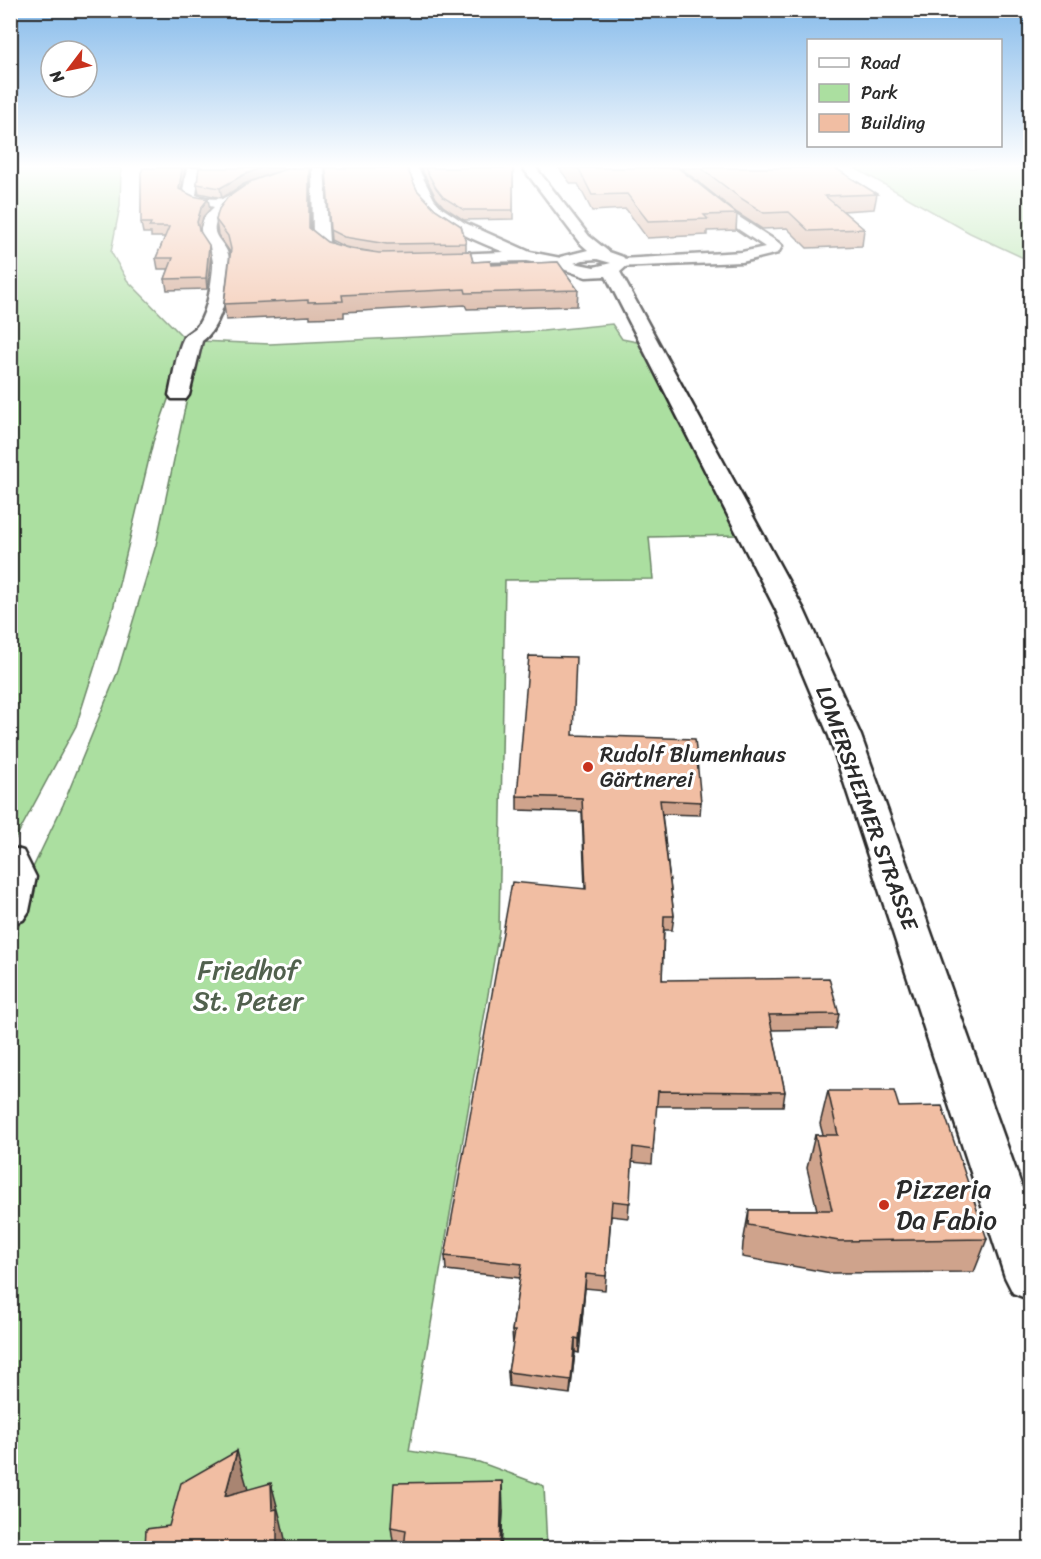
<svg xmlns="http://www.w3.org/2000/svg" width="1041" height="1559" viewBox="0 0 1041 1559" font-family="Sriracha,sans-serif">
  <style>
    .green { fill: #abdfa0; stroke: #6b8566; stroke-width: 1.5 }
    .lines { fill: none; stroke-linecap: round; stroke-linejoin: round }
    .street-casing { stroke: #2b2b2b; stroke-width: 5 }
    .secondary-casing { stroke: #2b2b2b; stroke-width: 5 }
    .street { fill: #fff; fill-rule: evenodd }
    .secondary { fill: #fff; fill-rule: evenodd }
    .wall { fill: #cfa38c; stroke: #2b2b2b; stroke-width: 1.5 }
    .shaded-wall { fill: #a98572; stroke: #2b2b2b; stroke-width: 1.5 }
    .building { fill: #f1bea3; stroke: #2b2b2b; stroke-width: 1.5 }
    .poi-dot { fill: #c8321e; stroke: #fff; stroke-width: 2 }
    .labels { text-anchor: middle; dominant-baseline: central; stroke-width: 6; stroke-linejoin: round; paint-order: stroke }
    .poi-label { font-size: 22px; fill: #2b2b2b; stroke: #fff; text-anchor: start }
    .street-label { font-size: 22px; fill: #2b2b2b; stroke: #fff }
    .near-park-label { font-size: 27px; fill: #51614e; stroke: #fff }
    .near-poi-label { font-size: 27px; fill: #2b2b2b; stroke: #fff; text-anchor: start }
  </style>
  <rect width="100%" height="100%" fill="#fff"/>
  <filter id="ink" filterUnits="userSpaceOnUse"><feTurbulence type="fractalNoise" baseFrequency=".0167" numOctaves="2"/><feDisplacementMap in="SourceGraphic" scale="12" xChannelSelector="R" yChannelSelector="G"/><feConvolveMatrix kernelMatrix="1 2 1 2 8 2 1 2 1" color-interpolation-filters="sRGB"/></filter>
  <g filter="url(#ink)">
    <g class="green">
      <path d="M11,168h110l-1,38 -9,46 16,28 57,58 -7,18 -2,24 -22,62 -40,167 -37,117 -65,121z"/>
      <path d="M855,168h175v93l-60,-28z"/>
      <path d="M612,324l10,15 20,4 82,149 13,43 -88,2 4,42 -148,1 -6,351 -90,520 70,11 65,24 3,62h-536v-583l17,-87 35,-73 55,-134 38,-126 43,-204 71,3 273,-13z"/>
    </g>
    <g class="lines">
      <g class="street-casing">
        <g id="street">
          <path d="M187,168h13l-4,27c25,9 33,0 55,-10l5,-1 7,4c-12,13 -36,15 -46,33 -8,15 7,20 11,33 7,22 -7,75 -26,87l-13,54 -3,4h-14l-3,-4c4,-16 7,-43 15,-58 3,-5 10,-6 14,-12 10,-15 13,-40 15,-57 2,-28 -29,-34 1,-61l-30,-7 -2,-3z"/>
          <path d="M312,168h12l5,74 11,8 20,5 2,3 -2,3 -6,2 -25,-6 -8,-4 -8,-11z"/>
          <path d="M405,168h13l16,31 8,9 23,15 65,29 41,8 2,3 -8,5 -39,-7 -106,2 -2,-3 2,-3 6,-2 78,-3c-29,-12 -63,-24 -82,-50 -8,-10 -12,-22 -17,-34z"/>
          <path d="M662,168h15l59,47 43,28 3,3 -4,7 -36,9 -127,5 -2,-3 2,-3 6,-2 121,-7 23,-5 -39,-26z"/>
          <path d="M10,847l13,4 13,26 -7,34 -6,9 -13,4z"/>
        </g>
      </g>
      <g class="secondary-casing">
        <path id="secondary" d="M523,168h13l53,68 20,16 14,5 6,7 -9,8 184,338 57,126 169,474v90l-17,-7 -8,-16 -176,-541 -53,-126 -170,-334 -20,1 -26,-9 -2,-3 2,-8 28,-7 -9,-8zM597,259l14,4 -17,4 -20,-4 9,-3z"/>
      </g>
      <use href="#street" class="street"/>
      <use href="#secondary" class="secondary"/>
    </g>
    <g class="wall">
      <path d="M199,168h110l2,61 16,13 24,7 22,3 -28,-5 -14,-7 -5,-72h81l10,22 18,19 26,17 5,17v8h4l3,11 17,-1 1,4 67,-3 20,28 -1,16 -110,3 -2,-4 -121,7v5l-34,1v-2l-84,4 -2,-16 6,-52 -12,-17 -2,-15 3,-11 8,-11 24,-17 -7,3 -22,14 -23,-5 -2,-9z"/>
      <path d="M421,168h92v51l-49,1 -21,-14 -7,-8z"/>
      <path d="M559,168h119l59,46 -1,16 -29,1v4l-60,3 -21,-29 -34,2 -14,-27h-7z"/>
      <path d="M681,168h154l42,26 -3,15 -31,2 21,18 -2,17 -55,2 -20,-20 -25,1 -25,-16z"/>
      <path d="M181,190l29,19 -7,8 -4,14 12,25 -4,33 -40,1 -2,-11 4,-10h-11l-2,-11 9,-21h-14v-4h-8l-2,-10z"/>
      <path d="M573,735l128,67 -1,13 -38,-1 12,102 -2,14h-8l-2,50 177,34 -3,15 -64,1 13,62 -2,14h-127l-4,58 -20,-2 -4,56 -17,-2 -6,74 -20,-2 -6,65 -4,-1 -5,42 -61,-8 -1,-14 5,-27 -1,-14 8,-53 -74,-8 -1,-14 140,-368 -3,-76 -65,-2v-14z"/>
      <path d="M828,1091l71,16 88,132 -13,33 -143,1 -89,-16 1,-14 6,-33h68l-10,-42 8,-33h8l-3,-11z"/>
      <path d="M503,1511l-2,37h-107l-3,-21z"/>
    </g>
    <g class="shaded-wall">
      <path d="M182,168h3l-5,30 -1,-9z"/>
      <path d="M261,168h34l-25,6 -26,10 -22,14 -2,-10 23,-13z"/>
      <path d="M309,168l1,11 1,63 -2,-14z"/>
      <path d="M208,199l2,10 -7,8 -4,15 -2,-10 4,-14z"/>
      <path d="M209,245l2,11 -4,33 -1,-11z"/>
      <path d="M586,1274l-1,14 -6,65v-14z"/>
      <path d="M575,1338v14l-5,42 1,-14z"/>
      <path d="M237,1451l11,39 -23,6z"/>
      <path d="M502,1481l1,30 -2,37h-1z"/>
      <path d="M271,1483l10,38 6,27h-10l-5,-38z"/>
    </g>
    <g class="building">
      <path d="M143,168h39l-3,21 14,7 15,3 -7,9 -4,14 2,8 10,15 -3,33 -41,1 8,-21h-17l13,-31h-20l2,-4h-10v-50z"/>
      <path d="M199,168h62l-18,7 -23,13 -23,-4z"/>
      <path d="M294,168h15v60l18,14 24,7 28,4 91,-2 3,11 17,-1 1,4 67,-3 20,28 -112,3 -1,-4 -123,6 1,6 -35,1v-2l-84,4 7,-55 -3,-13 -12,-16 3,-11 8,-11 25,-17 31,-11z"/>
      <path d="M326,168h81l10,22 18,19 26,17 5,17 -79,1 -43,-7 -14,-7z"/>
      <path d="M425,168h88v42h-49l-21,-13 -7,-9z"/>
      <path d="M571,168h107l59,46 -33,1 4,4 -60,2 -21,-27 -35,1 -13,-26z"/>
      <path d="M701,168h134l42,26 -52,2 39,33 -55,2 -20,-19 -25,1 -25,-16z"/>
      <path d="M529,656l47,1 -3,78 122,4 6,63 -41,-2 14,116h-10l-2,64 167,-2 10,36 -70,1 16,77 -127,-1 -5,59 -20,-3 -3,56 -18,-2 -6,75 -20,-2 -7,65 -4,-1 -4,42 -63,-8 7,-41h-3l10,-67 -77,-8 67,-374 74,7 -4,-91 -65,-2z"/>
      <path d="M828,1091h66l5,16 43,-1 45,133 -148,2 -91,-16 1,-15h83l-17,-75h23z"/>
      <path d="M237,1451l-12,45 46,-13 1,27 5,-1v39h-132l1,-19 23,-3 12,-43z"/>
      <path d="M502,1481l-2,67h-96l2,-18 -15,-3 3,-44z"/>
      <path d="M595,1540l82,4 1,4h-83z"/>
    </g>
  </g>
  <linearGradient id="sky" x2="0" y2="1"><stop stop-color="#85baea"/><stop offset="0.43" stop-color="#fff"/><stop offset="1" stop-color="#fff" stop-opacity="0"/></linearGradient>
  <rect width="1041" height="387" fill="url(#sky)"/>
  <g class="poi-dot">
    <circle cx="588" cy="767" r="6"/>
    <circle cx="884" cy="1205" r="6"/>
  </g>
  <g class="labels">
    <g class="poi-label">
      <text x="600" y="754">Rudolf Blumenhaus<tspan x="600" dy="25">Gärtnerei</tspan></text>
    </g>
    <g class="street-label">
      <text transform="translate(867 808) rotate(70)">LOMERSHEIMER STRASSE</text>
    </g>
    <g class="near-park-label">
      <text x="248" y="970">Friedhof<tspan x="248" dy="31">St. Peter</tspan></text>
    </g>
    <g class="near-poi-label">
      <text x="896" y="1189">Pizzeria<tspan x="896" dy="31">Da Fabio</tspan></text>
    </g>
  </g>
  <rect width="1041" height="1559" fill="none" stroke="#fff" stroke-width="36"/>
  <rect x="18" y="18" width="1005" height="1523" fill="none" stroke="#2b2b2b" stroke-width="2" filter="url(#ink)"/>
  <rect x="807" y="39" width="195" height="108" fill="#ffffff" stroke="#aaaaaa" stroke-width="1.5"/>
  <rect x="819" y="58" width="30" height="9" fill="#ffffff" stroke="#aaaaaa" stroke-width="1.5"/>
  <text x="861" y="69" font-size="18" fill="#2b2b2b">Road</text>
  <rect x="819" y="84" width="30" height="18" fill="#abdfa0" stroke="#aaaaaa" stroke-width="1.5"/>
  <text x="861" y="99" font-size="18" fill="#2b2b2b">Park</text>
  <rect x="819" y="114" width="30" height="18" fill="#f1bea3" stroke="#aaaaaa" stroke-width="1.5"/>
  <text x="861" y="129" font-size="18" fill="#2b2b2b">Building</text>
  <g transform="translate(69 69) rotate(238)"><circle r="28" fill="#ffffff" stroke="#aaaaaa" stroke-width="1.5"/>
  <path d="M0-4.5L10 22L0 15L-10 22Z" fill="#c8321e"/>
  <text y="-9" font-size="16" font-weight="bold" text-anchor="middle" fill="#2b2b2b">N</text>
  </g>
</svg>
